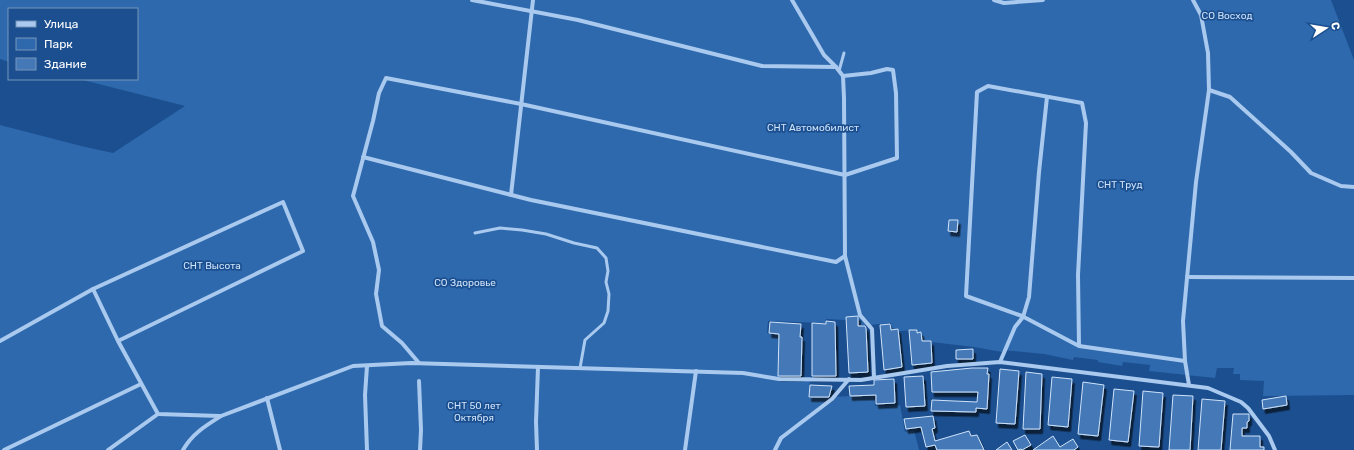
<svg xmlns="http://www.w3.org/2000/svg" width="1354" height="450" viewBox="0 0 1354 450" font-family="Rubik,sans-serif">
  <style>
    .green { fill: #2e69ad }
    .building { fill: #4478b7; stroke: #cfe3fa; filter: url(#shadow) }
    .lines { fill: none; stroke-linecap: round; stroke-linejoin: round }
    .lane { stroke: #a9c9ee; stroke-width: 3 }
    .street { stroke: #a9c9ee; stroke-width: 4 }
    .labels { text-anchor: middle; dominant-baseline: central; stroke-width: 3.5; stroke-linejoin: round; paint-order: stroke }
    .park-label { font-size: 10px; fill: #cfe3fa; stroke: #1b4f8f }
  </style>
  <defs>
    <filter id="shadow"><feDropShadow dx="2.5" dy="4.5" stdDeviation="0" flood-color="#0009"/></filter>
  </defs>
  <rect width="100%" height="100%" fill="#1b4f8f"/>
  <path class="green" d="M0,0h1331l23,60v335l-91,1 1,-15 -24,-1v-6h-7l1,-6h-17l-2,10 -66,-7 1,-6 -27,-3 -1,4 -24,-4v-2l-24,-3 -1,3 -29,-6 -41,-4 -1,2 -28,-5 -51,-6 -1,-9h-4l-1,-2 -18,1 -1,-2h-6l-1,-6 -33,3 -12,-6 -20,-1 -1,4 -57,-2 -1,12 12,1 -1,42 32,1 -1,21 65,-3 1,11 25,-1 5,27 9,-2 5,20h-919v-325l81,21 32,7 72,-47 -106,-27h58v-70h-128v53l-9,-3z"/>
  <g class="building">
    <path d="M949,220h9l-1,12 -9,-1z"/>
    <path d="M858,316v10h7l1,2 2,44 -19,1 -3,-56z"/>
    <path d="M826,321l9,1 1,54h-24v-53l14,1z"/>
    <path d="M770,322l31,2 -1,13h2l-1,39h-23l1,-42 -10,-1z"/>
    <path d="M890,324l1,6 7,-1 4,38 -18,3 -4,-45z"/>
    <path d="M909,330h8v3l4,-1 1,9h9l1,22 -20,2z"/>
    <path d="M973,349v10h-17v-9z"/>
    <path d="M972,368h16l-1,6h2l-2,35 -11,-1v4l-45,-1 1,-11 45,2 1,-10h-46l-1,-20z"/>
    <path d="M1000,369l19,2 -4,53 -19,-1z"/>
    <path d="M1026,372l16,2 -2,55h-17z"/>
    <path d="M923,376l2,30 -19,1 -2,-30z"/>
    <path d="M1052,377l20,2 -4,48 -20,-2z"/>
    <path d="M894,379l1,24 -19,1v-9l-26,1 -1,-10 25,-1v-5z"/>
    <path d="M1083,382l21,3 -6,51 -20,-2z"/>
    <path d="M810,385l22,1 -3,11h-20z"/>
    <path d="M1114,389l20,2 -6,51 -19,-2z"/>
    <path d="M1143,391l20,2 -4,54 -20,-1z"/>
    <path d="M1173,395l20,1 -3,54h-21z"/>
    <path d="M1286,396l1,9 -24,4 -1,-9z"/>
    <path d="M1202,399l23,2 -4,49h-23z"/>
    <path d="M1233,414h16v7l-2,1v6h-5v8h18v11h4v3h-34z"/>
    <path d="M933,416l2,12 -3,1 3,12 34,-10 2,5 6,-1 7,15h-47l-2,-5 -9,2 -5,-20 -15,2 -2,-10z"/>
    <path d="M1025,435l6,10 -9,5 -1,-1 -3,1 -5,-9z"/>
    <path d="M1053,436l7,11 13,-8 5,8 -4,3h-41z"/>
    <path d="M1007,442l5,8h-16z"/>
  </g>
  <g class="lines">
    <g class="lane">
      <path d="M839,71l5,-18"/>
      <path d="M475,233l25,-5 22,2 24,4 28,9 23,5 9,10 2,13 -2,11 3,12 -1,17 -4,12 -19,17 -5,28"/>
    </g>
    <g class="street">
      <path d="M472,0l106,20 184,46 74,1"/>
      <path d="M792,0l32,55 12,12 7,9 1,22 1,158 15,59 12,14 2,48"/>
      <path d="M994,0l10,3 39,-3"/>
      <path d="M1209,90l21,7 61,55 20,21 30,13 13,1"/>
      <path d="M363,157l168,43 305,62 9,-6"/>
      <path d="M511,195l22,-195"/>
      <path d="M1187,277l167,1"/>
      <path d="M0,341l93,-52"/>
      <path d="M118,341l185,-90 -20,-49 -190,87 25,52 40,73 62,2"/>
      <path d="M1079,346l-1,-71 8,-152 -4,-20 -94,-17 -11,6 -11,204 56,20 57,30 106,15"/>
      <path d="M1000,362l15,-35 8,-10 6,-20 10,-125 8,-75"/>
      <path d="M419,363l-17,-20 -20,-17 -6,-32 3,-24 -6,-28 -20,-46 20,-75 6,-28 7,-15 135,26 324,71 52,-17 -1,-65 -3,-23 -6,-1 -16,4 -28,3"/>
      <path d="M419,381l2,49 -1,20"/>
      <path d="M1189,385l-4,-24 -2,-40 13,-139 13,-92 -1,-37 -7,-38 -8,-15"/>
      <path d="M267,398l13,52"/>
      <path d="M4,450l137,-66"/>
      <path d="M108,450l50,-36"/>
      <path d="M183,450c9,-16 22,-24 38,-34l132,-50 58,-3 332,10 36,6 82,1 86,-14 53,-4 208,26 33,14 7,6 21,28 6,14"/>
      <path d="M367,450l-2,-55 2,-29"/>
      <path d="M537,450l-1,-28 2,-55"/>
      <path d="M685,450l11,-79"/>
      <path d="M775,450l6,-12 51,-39 17,-20"/>
    </g>
  </g>
  <g class="labels">
    <g class="park-label">
      <text x="1227" y="16">СО Восход</text>
      <text x="813" y="128">СНТ Автомобилист</text>
      <text x="1120" y="185">СНТ Труд</text>
      <text x="212" y="266">СНТ Высота</text>
      <text x="465" y="283">СО Здоровье</text>
      <text x="474" y="406">СНТ 50 лет<tspan x="474" dy="12">Октября</tspan></text>
    </g>
  </g>
  <rect x="8" y="8" width="130" height="72" fill="#1b4f8f" stroke="#7695bc"/>
  <rect x="16" y="21" width="20" height="6" fill="#a9c9ee" stroke="#7695bc"/>
  <text x="44" y="28" font-size="12" fill="#ffffff">Улица</text>
  <rect x="16" y="38" width="20" height="12" fill="#2e69ad" stroke="#7695bc"/>
  <text x="44" y="48" font-size="12" fill="#ffffff">Парк</text>
  <rect x="16" y="58" width="20" height="12" fill="#4478b7" stroke="#7695bc"/>
  <text x="44" y="68" font-size="12" fill="#ffffff">Здание</text>
  <g transform="translate(1326 28) rotate(78)" stroke="#1b4f8f" stroke-width="3" paint-order="stroke">
  <path d="M0-3L7 15L0 10L-7 15Z" fill="#ffffff"/>
  <text y="-6" font-size="11" font-weight="bold" text-anchor="middle" fill="#ffffff">С</text>
  </g>
</svg>
